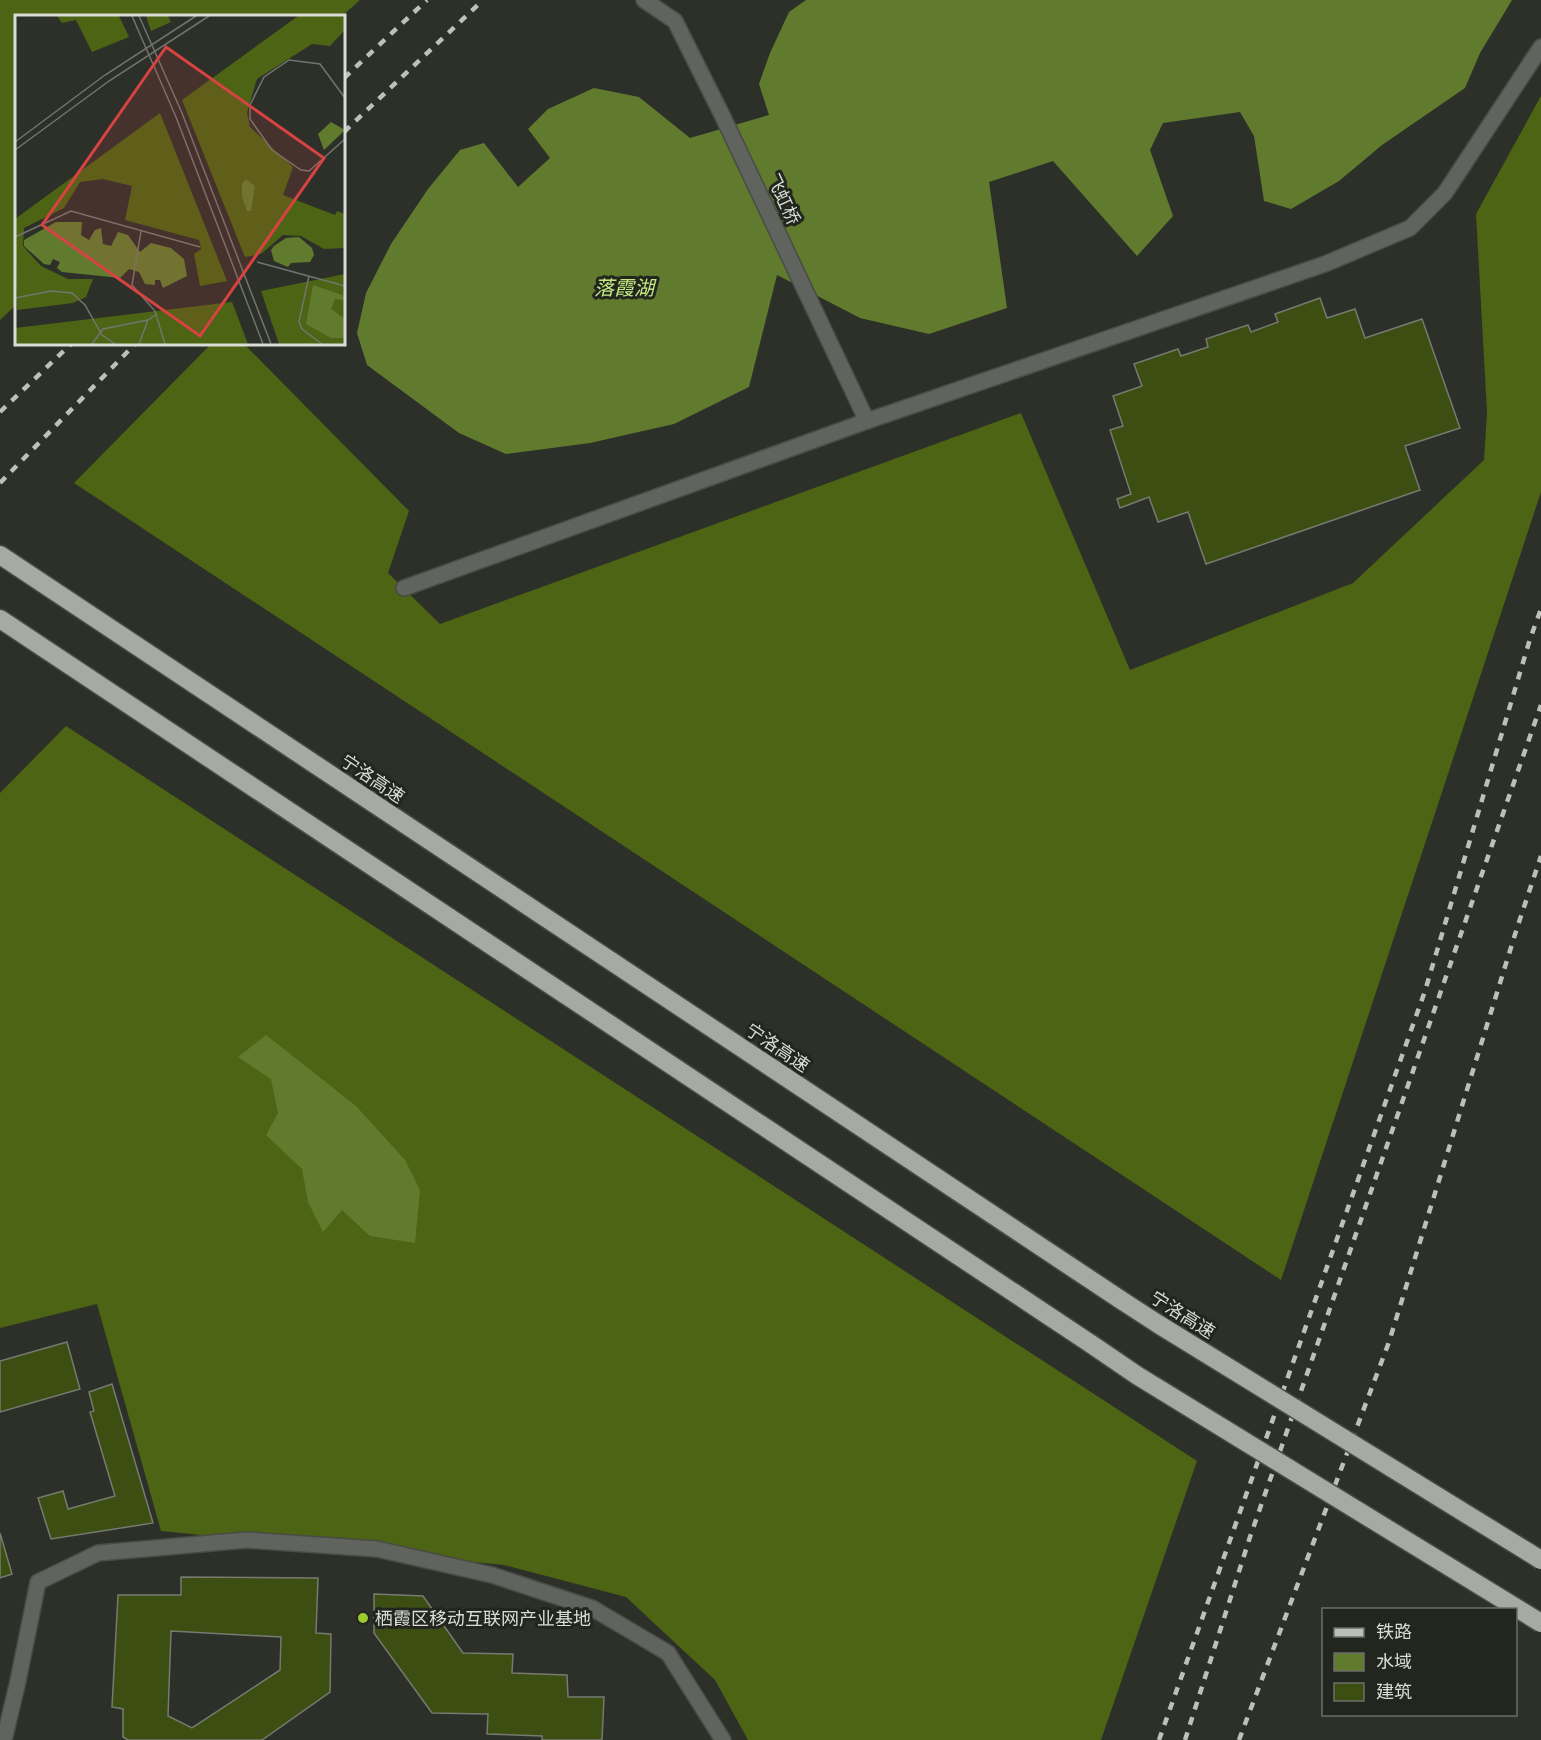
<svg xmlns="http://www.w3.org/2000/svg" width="1541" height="1740" viewBox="0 0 1541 1740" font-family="Manrope,'Noto Sans SC',sans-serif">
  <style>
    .forest { fill: #4c6413 }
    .water { fill: #617b2e }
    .building { fill: #3c4e12; stroke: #767a71; stroke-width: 1.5; fill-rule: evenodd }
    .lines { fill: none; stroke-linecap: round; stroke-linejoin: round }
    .service-casing { stroke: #494c44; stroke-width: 18 }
    .motorway-casing { stroke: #494c44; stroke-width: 21 }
    .service { stroke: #61635f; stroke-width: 15 }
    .motorway { stroke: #a7aaa1; stroke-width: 18 }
    .rail { stroke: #bdbfb9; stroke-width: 4.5; stroke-dasharray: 8 8; stroke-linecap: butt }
    .motorway-bridge-casing { stroke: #494c44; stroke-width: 21; stroke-linecap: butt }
    .motorway-bridge { stroke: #a7aaa1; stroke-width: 18 }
    .poi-dot { fill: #9dca31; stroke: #23261f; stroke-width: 2 }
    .labels { text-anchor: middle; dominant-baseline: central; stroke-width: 6; stroke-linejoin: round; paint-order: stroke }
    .street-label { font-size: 18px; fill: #dadcd7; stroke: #23261f }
    .poi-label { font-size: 18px; fill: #dadcd7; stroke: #23261f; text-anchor: start }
    .water-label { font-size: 20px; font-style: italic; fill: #c3e880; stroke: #23261f }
    .inset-road { fill: none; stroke: #72756e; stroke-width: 1.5 }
    .view { fill: #d74342; fill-opacity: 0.15; stroke: #d74342; stroke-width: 3 }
    .inset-edge { fill: none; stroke: #dadcd7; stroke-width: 3 }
  </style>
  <rect width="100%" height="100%" fill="#2d3028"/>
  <g class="forest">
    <path d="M0,0h360l-18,16h-326v289l-16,15z"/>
    <path d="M1541,96v396l-260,788 -1207,-797 137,-139h33l165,167 -21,62 52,51 581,-211 109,257 223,-87 131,-123 3,-48 -11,-198z"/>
    <path d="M66,726l1131,735 -96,279h-353l-33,-60 -89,-83 -122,-32 -343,-34 -64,-227 -97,24v-535z"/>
  </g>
  <g class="water">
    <path d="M806,0h706l-32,53 -15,35 -83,57 -43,36 -48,28 -27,-8 -10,-65 -14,-24 -77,11 -13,27 23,66 -36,40 -84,-95 -64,21 18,126 -78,26 -69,-16 -83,-43 -28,112 -75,37 -84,19 -84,11 -47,-21 -92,-68 -10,-32 9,-40 25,-49 37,-55 32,-39 24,-7 34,44 32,-29 -22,-29 20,-20 46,-21 45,9 51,41 79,-23 -10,-31 11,-31 19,-41z"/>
    <path d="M266,1035l90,71 49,54 15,30 -5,53 -45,-7 -28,-26 -19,22 -15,-30 -6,-33 -36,-34 12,-22 -7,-34 -33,-22z"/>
  </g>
  <g class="building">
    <path d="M1320,298l7,20 28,-9 10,29 57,-19 38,109 -55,18 15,44 -214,74 -18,-52 -30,10 -9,-25 -29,11 -3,-9 14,-5 -21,-64 13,-4 -10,-30 29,-10 -8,-22 44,-15 3,7 27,-9 -2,-8 42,-14 3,7 27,-10 -3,-8z"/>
    <path d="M67,1342l13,47 -80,23v-51z"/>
    <path d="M112,1384l41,139 -102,16 -13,-41 25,-7 5,18 47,-13 -25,-84 4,-1 -5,-19z"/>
    <path d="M0,1533l12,41 -12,4z"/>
    <path d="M181,1577l137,1 -2,55 15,1 -1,58 -68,48h-134l-5,-3v-28l-11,-2 6,-112h63zM171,1631l110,6 -1,33 -88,58 -24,-12z"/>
    <path d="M374,1594l49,2 40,57 50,1 -1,19 55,2 1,22h36l-2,43h-60v-4l-55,-2 1,-20 -56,-1 -58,-80z"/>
  </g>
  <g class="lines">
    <g class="service-casing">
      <g id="service">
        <path d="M644,0l31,21 48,96 144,304"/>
        <path d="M404,588l463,-167 458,-157 85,-36 35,-35 96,-146"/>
        <path d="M4,1740l14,-59 20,-99 60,-29 149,-13 130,9 115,26 100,33 76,45 55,87"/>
      </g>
    </g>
    <g class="motorway-casing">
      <g id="motorway">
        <path d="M0,555l1121,745"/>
        <path d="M0,619l1091,725"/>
      </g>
    </g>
    <use href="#service" class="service"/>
    <use href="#motorway" class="motorway"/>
    <g class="rail">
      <path d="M344,78l83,-78"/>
      <path d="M344,132l139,-132"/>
      <path d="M0,412l71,-68"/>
      <path d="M0,483l135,-139"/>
      <path d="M1159,1740l266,-749 105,-352 11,-30"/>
      <path d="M1185,1740l65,-203 291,-832"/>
      <path d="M1239,1740l150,-398 128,-414 24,-72"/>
    </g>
    <g class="motorway-bridge-casing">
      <g id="motorway-bridge">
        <path d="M1121,1300l37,24 383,236"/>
        <path d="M1091,1344l47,32 403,247"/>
      </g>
    </g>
    <use href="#motorway-bridge" class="motorway-bridge"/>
  </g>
  <circle class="poi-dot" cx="363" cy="1618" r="6"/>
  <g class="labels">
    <g class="street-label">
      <text transform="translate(784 199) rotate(65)">飞虹桥</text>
      <text transform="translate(373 778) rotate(34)">宁洛高速</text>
      <text transform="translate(778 1047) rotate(34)">宁洛高速</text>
      <text transform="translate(1183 1314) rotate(32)">宁洛高速</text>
    </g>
    <g class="poi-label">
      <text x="375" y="1618">栖霞区移动互联网产业基地</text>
    </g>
    <g class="water-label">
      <text x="624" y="287">落霞湖</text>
    </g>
  </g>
  <g transform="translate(15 15)">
    <rect width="330" height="330" fill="#2d3028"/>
    <path d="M42,1h62l10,21 -37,15 -16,-32 -14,3zM131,1h22l3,6 -20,9zM283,1h47v14l-15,16 -18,-2 -55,35 -10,33 3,15 43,40 -10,28 52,20 2,-4 8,3v34l-21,1 -23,-13 -18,-1 -22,19 -16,3 -63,-157zM145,98l67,168 -27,5 -6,-32 7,-5 -2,-9 -74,-20 7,-34 -29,-7 -23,3 -16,26 -40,20 -1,18 18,20 27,13h25l-7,18 -13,6 -56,7 -2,-91zM330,259v70h-66l-18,-53zM217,287l16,42h-233v-16z" fill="#4c6413"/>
    <path d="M316,107l14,8 -21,20 -6,-16zM231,164l9,7 -4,25h-4l-5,-14v-13zM41,207h26l-1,13 8,5 6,-10 6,-2 2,16 8,2 7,-14 10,3 12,17 11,-9 20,5 13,11 3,17 -24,12 -3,-8h-5v5l-10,-1 -6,-12 -10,-3 -9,9 -58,-6 -5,-4 3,-6 -7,-3 -3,6 -6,-1 -20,-18v-6zM284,222l13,11 2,7 -4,7 -19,1 -3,4 -14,-6 -3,-11 3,-4 12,-8zM298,270l32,11v4l-10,-1 -4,10 14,10 -1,19h-13l-25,-14z" fill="#617b2e"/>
    <path class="inset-road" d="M117,1l44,101 87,227M124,1l43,97 89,231M330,83l-25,-34 -31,-4 -25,17 -14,28v14l22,31 29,20 8,1 36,-32M0,127l90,-67 91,-59M0,135l94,-69 100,-65M126,216l-9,54 23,26 10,33M0,222l56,-26 129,36M242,247l88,24M294,261l-10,46 3,7 20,15M0,283l36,-7 21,2 13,12 17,30 13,9M77,329l11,-15 45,-9 9,-6M124,329l9,-24"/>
    <path class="view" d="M151,32l158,111 -124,178 -158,-111z"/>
    <rect width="330" height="330" class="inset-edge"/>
  </g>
  <rect x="1322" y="1608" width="195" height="108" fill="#23261f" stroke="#6c6f69" stroke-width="1.5"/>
  <rect x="1334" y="1628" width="30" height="9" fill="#bdbfb9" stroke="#6c6f69" stroke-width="1.5"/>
  <text x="1376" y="1638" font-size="18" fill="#dadcd7">铁路</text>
  <rect x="1334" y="1653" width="30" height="18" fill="#617b2e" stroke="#6c6f69" stroke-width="1.5"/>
  <text x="1376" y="1668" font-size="18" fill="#dadcd7">水域</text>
  <rect x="1334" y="1683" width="30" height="18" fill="#3c4e12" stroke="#6c6f69" stroke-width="1.5"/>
  <text x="1376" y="1698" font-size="18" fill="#dadcd7">建筑</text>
</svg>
